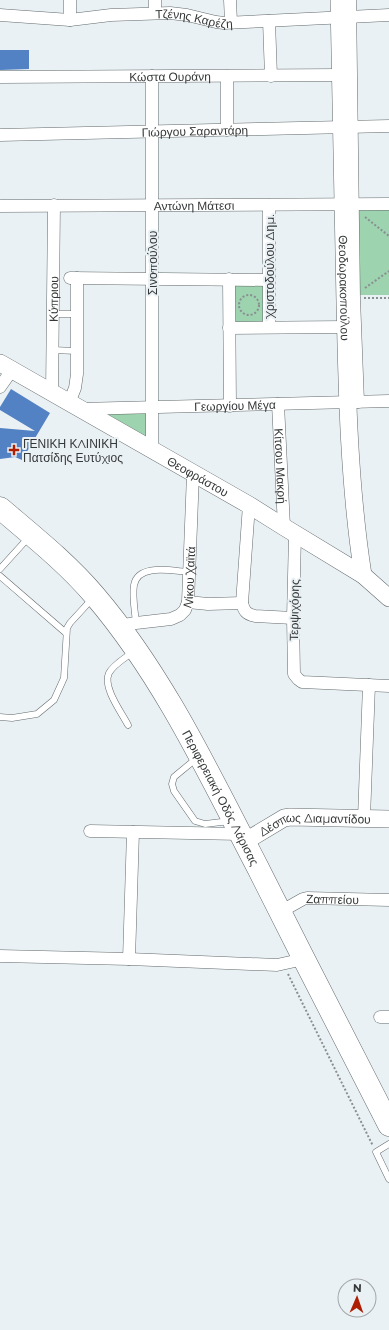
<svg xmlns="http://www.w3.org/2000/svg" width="389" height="1330" viewBox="0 0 389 1330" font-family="Montserrat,sans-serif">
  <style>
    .green { fill: #9dd3af }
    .building { fill: #5281c4 }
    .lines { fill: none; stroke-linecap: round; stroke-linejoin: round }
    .lane-casing { stroke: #636a6c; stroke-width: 7 }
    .street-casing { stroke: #636a6c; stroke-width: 13 }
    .secondary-casing { stroke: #636a6c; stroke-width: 18 }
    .highway-casing { stroke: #636a6c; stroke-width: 23 }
    .path { stroke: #898e90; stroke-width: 2; stroke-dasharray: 2 2; stroke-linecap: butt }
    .lane { stroke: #fff; stroke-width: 6 }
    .street { stroke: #fff; stroke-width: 12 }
    .secondary { stroke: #fff; stroke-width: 17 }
    .highway { stroke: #fff; stroke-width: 22 }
    .poi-dot { fill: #ad1e02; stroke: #eaf1f4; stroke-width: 1.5 }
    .labels { text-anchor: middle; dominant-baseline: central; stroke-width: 4; stroke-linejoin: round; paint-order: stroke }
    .street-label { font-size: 12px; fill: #353839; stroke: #eaf1f4 }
    .poi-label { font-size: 12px; fill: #353839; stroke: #eaf1f4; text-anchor: start }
  </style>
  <rect width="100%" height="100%" fill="#eaf1f4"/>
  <g class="green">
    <path d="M355,209h34v86h-33z"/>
    <path d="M266,285v39l-31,1v-39z"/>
    <path d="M151,413l1,28 -48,-27z"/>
  </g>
  <g class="building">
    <path d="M0,50h29v19l-29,1z"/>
    <path d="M11,389l39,24 -28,47 -7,-3 -15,2v-31l35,3 -35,-21v-3z"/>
  </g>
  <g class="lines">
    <g class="lane-casing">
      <g id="lane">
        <path d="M53,314h24"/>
        <path d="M52,350l25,1"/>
        <path d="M0,569l29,-32"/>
        <path d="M0,576l66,57"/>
        <path d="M136,623c-1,-12 -4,-26 -2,-38 4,-22 38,-14 55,-13"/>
        <path d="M0,717l12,1 25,-4 17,-14 10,-22 3,-50 3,-5 22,-24"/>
        <path d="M128,725c-6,-12 -26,-38 -19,-52 4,-8 16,-15 24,-21"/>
        <path d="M197,758l-23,19 -2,7 2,7 21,30 10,3 25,-3"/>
        <path d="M389,1144l-13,8 13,27"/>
      </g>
    </g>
    <g class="street-casing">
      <g id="street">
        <path d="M230,0l1,22"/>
        <path d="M350,0l4,298 4,104"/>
        <path d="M155,13v-13"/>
        <path id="s1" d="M0,15l70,5 41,-5 59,-2 17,2 29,7 8,1 165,-8"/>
        <path d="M70,20v-20"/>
        <path d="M269,21l2,55"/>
        <path d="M152,76v373"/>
        <path id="s2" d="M0,77l340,-2"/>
        <path d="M227,130v-54"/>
        <path id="s3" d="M0,135l389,-9"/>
        <path d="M269,205v122"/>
        <path id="s4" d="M0,206l389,-2"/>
        <path d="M70,278l198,2"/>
        <path d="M229,279l1,127"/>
        <path d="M229,328l117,-1"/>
        <path d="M0,387l12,-17"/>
        <path id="s5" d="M52,393l2,-188"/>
        <path d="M69,403l6,-15 2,-14v-96"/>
        <path id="s6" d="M278,404l6,123"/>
        <path id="s7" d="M80,409l309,-8"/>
        <path d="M249,505l-7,98c2,8 4,11 13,13l38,2"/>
        <path d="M295,535l-2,83 1,56 4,5 4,3 87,4"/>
        <path d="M188,602l20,2 34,-1"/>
        <path id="s8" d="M118,626l18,-3 35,-4 9,-4 5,-5 3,-8 5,-128"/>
        <path d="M364,818l5,-133"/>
        <path d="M90,831l150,3"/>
        <path id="s9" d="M280,912l23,-13 4,-1 82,2"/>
        <path d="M0,956l129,3 148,6 27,-6"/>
        <path d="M129,959l4,-127"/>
        <path d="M380,1017h9"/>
      </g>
    </g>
    <g class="secondary-casing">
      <g id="secondary">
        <path id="s10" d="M339,0c2,101 4,201 6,302 2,91 4,183 18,273"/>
        <path id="s11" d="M0,363l249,142 35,22 79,48 26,23"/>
        <path id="s12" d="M244,842l40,-24 6,-1 99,2"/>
      </g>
    </g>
    <g class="highway-casing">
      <g id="highway">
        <path id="s13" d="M0,508c33,28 67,55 95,88 69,81 114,178 163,272 43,86 87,171 131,257"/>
      </g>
    </g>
    <g class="path">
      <path d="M365,217l24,19"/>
      <path d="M365,288l24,-17"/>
      <circle cx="249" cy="305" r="10"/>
      <path d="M364,298h25"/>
      <path d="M288,974l85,172"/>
    </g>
    <use href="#lane" class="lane"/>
    <use href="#street" class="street"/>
    <use href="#secondary" class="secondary"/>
    <use href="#highway" class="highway"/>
  </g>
  <path class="poi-dot" d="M12 444h4v4h4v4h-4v4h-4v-4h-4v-4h4z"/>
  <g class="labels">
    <g class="street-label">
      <text stroke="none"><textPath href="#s1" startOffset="195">Τζένης Καρέζη</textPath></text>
      <text stroke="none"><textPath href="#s2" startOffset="170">Κώστα Ουράνη</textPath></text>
      <text stroke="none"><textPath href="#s3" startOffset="195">Γιώργου Σαραντάρη</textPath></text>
      <text stroke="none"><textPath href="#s4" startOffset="194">Αντώνη Μάτεσι</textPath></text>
      <text transform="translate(152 263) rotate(-90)">Σινοπούλου</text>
      <text transform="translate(269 266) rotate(-90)">Χριστοδούλου Δημ.</text>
      <text stroke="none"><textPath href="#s10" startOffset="288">Θεοδωρακοπούλου</textPath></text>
      <text stroke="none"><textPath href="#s5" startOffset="94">Κύπριου</textPath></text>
      <text stroke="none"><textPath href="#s7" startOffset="155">Γεωργίου Μέγα</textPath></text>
      <text stroke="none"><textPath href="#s6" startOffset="62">Κίτσου Μακρή</textPath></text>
      <text stroke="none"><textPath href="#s11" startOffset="228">Θεοφράστου</textPath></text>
      <text stroke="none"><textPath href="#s8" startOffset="104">Νίκου Χαϊτά</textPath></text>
      <text transform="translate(294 610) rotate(-89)">Τερψιχόρης</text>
      <text stroke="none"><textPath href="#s13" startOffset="368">Περιφερειακή Οδός Λάρισας</textPath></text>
      <text stroke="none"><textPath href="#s12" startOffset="76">Δέσπως Διαμαντίδου</textPath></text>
      <text stroke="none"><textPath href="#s9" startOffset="56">Ζαππείου</textPath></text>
    </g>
    <g class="poi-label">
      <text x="23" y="443">ΓΕΝΙΚΗ ΚΛΙΝΙΚΗ<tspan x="23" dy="14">Πατσίδης Ευτύχιος</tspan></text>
    </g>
  </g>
  <g transform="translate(357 1298) rotate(2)"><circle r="19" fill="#eaf1f4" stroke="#a2a7a9"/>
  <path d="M0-3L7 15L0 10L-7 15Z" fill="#ad1e02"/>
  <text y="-6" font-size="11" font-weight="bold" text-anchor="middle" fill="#353839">N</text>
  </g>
</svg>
